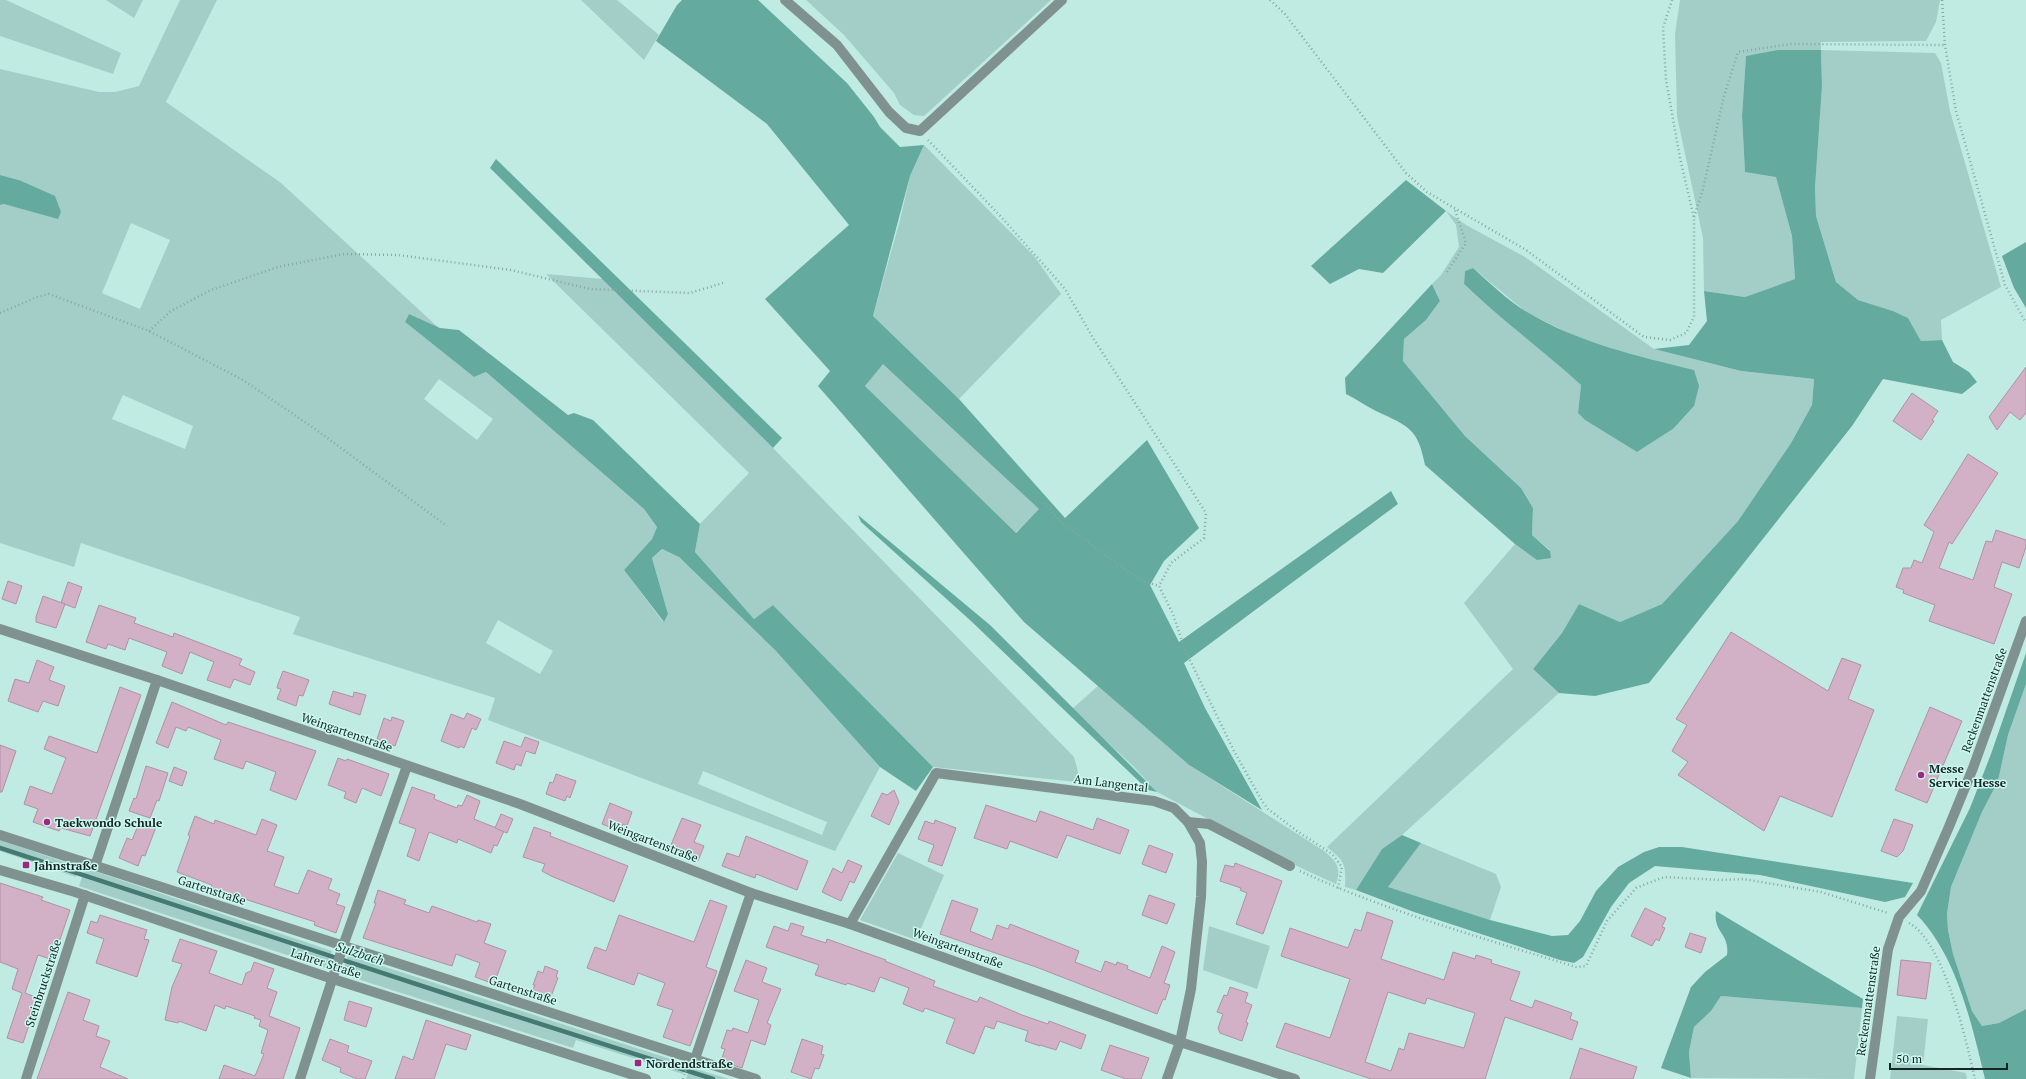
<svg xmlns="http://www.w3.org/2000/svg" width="2026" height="1079" viewBox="0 0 2026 1079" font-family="'PT Serif',serif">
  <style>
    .green { fill: #a3cec7; fill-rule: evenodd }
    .forest { fill: #65aa9f; fill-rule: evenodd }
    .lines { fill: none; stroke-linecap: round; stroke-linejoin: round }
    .stream { stroke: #457a72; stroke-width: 4.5 }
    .building { fill: #d2b1c6; stroke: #b191a5; fill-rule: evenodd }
    .path { stroke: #85a8a2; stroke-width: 2.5; stroke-dasharray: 1 3; stroke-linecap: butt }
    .minor { stroke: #80928f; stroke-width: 10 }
    .poi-dot { fill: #9e277f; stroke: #ccf8f0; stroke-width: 1.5 }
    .labels { text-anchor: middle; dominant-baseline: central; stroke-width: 3; stroke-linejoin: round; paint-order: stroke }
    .street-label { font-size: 12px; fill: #152724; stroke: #ccf8f0 }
    .poi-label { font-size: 12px; font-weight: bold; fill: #152724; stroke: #ccf8f0; text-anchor: start }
    .water-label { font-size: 13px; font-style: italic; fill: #153733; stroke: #ccf8f0 }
  </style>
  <rect width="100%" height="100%" fill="#bfebe3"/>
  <g class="green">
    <path d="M0,0h6l115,53 -8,21 -113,-38z"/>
    <path d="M106,0h37l-9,18z"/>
    <path d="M180,0h37l-51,102 115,81 159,146 -31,-15 -4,8 69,55 12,-5 158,137 13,18 -5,12 -28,31 39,52 5,-8 -16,-56 10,-9 17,8 96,93 105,117 -45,84 -347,-131 7,-22 -202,-64 7,-17 -219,-74 -7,24 -74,-24v-338l4,-1 16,-24 -20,-5v-106l99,23h16l24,-6zM131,223l39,17 -30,69 -38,-16zM439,379l54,40 -16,21 -53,-41zM123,395l70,31 -8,23 -73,-30zM498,620l55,31 -13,23 -54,-31zM703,771l124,51 -5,13 -124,-51z"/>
    <path d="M581,0h36l42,35 -15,25z"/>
    <path d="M806,0h245l-127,116 -10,-1 -14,-10 -6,-12 -50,-58z"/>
    <path d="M1680,0h260l-4,22 -10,19 -105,1v8l114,3 6,10 9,48 51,176 -60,33 1,20 -21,1 -13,-23 -15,-7 -35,-11 -22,-18 -20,-66 -1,-28 7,-102 -1,-36 -75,6 -4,60 3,56 31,4 16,60 3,43 -50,18 -41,-6 -1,-53 -26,-122 -2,-82z"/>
    <path d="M924,145l110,111 27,38 -102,105 -86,-83 27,-96 10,-44z"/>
    <path d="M1446,211l20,14 59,32 129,92 87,22 73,8 -2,26 -21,38 -53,78 -76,83 -42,18 -41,-18 -17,29 -29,36 26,24 -157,142 -20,14 -26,41 -11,-3c1,-24 0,-25 -18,-40l186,-178 -49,-66 51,-59 22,15 13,-9 -18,-15 1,-27 -12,-20 -56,-52 -62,-75 1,-22 22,-19 14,-19 -8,-17 9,-9 18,-28 -3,-22zM1473,268l53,44 44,22 35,14 89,58 -21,23 -36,23 -52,-32 -7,-7 3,-28c-38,-35 -80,-65 -117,-101l1,-13z"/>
    <path d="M546,274l57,5 170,169 301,309 4,15 -1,10 -144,-15 -160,-162 -19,14 -59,-67 5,-28 49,-51z"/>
    <path d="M883,363l157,146 -25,24 -150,-147z"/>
    <path d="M2026,684v325l-27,14 -17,3 -10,-15 -19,-57 -5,-24 -1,-16 4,-27 31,-75 16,-31 10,-46z"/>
    <path d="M1098,686l91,79 135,86c12,10 18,17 12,33l-35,-16 -144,-76 -24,-26 -61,-57z"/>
    <path d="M0,840l79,27 -3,10 -76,-26z"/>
    <path d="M1421,843l75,31 5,13 -11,33 -103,-33z"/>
    <path d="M898,853l46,22 -28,65 -56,-20z"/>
    <path d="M85,868l247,83 -6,17 -247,-82z"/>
    <path d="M1209,926l61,20 -13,43 -54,-19z"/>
    <path d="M348,955l338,109 -3,10 -107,-34 -3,8 -231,-74z"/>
    <path d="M1721,996l141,12 -8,71 -163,-1 -2,-26 5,-25 17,-16z"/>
    <path d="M1897,1016l31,3 -5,46 43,8 1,6h-77z"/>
    <path d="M690,1067l39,12h-43z"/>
  </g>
  <g class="forest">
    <path d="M682,0h76l89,83 27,34 6,10 20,20 24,-2 -14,31 -37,140 86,83 106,119 82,-78 52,88 -35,33 -14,24 29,57 212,-151 7,13 -214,159 21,45 57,102 -73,-45 -165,-143 -206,-236 12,-15 -65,-72 84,-74 -82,-101 -111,-83 21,-36zM883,364l156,145 -23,24 -151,-147z"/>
    <path d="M1778,50h43l1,36 -7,102 1,28 20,66 22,18 35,11 15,7 13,23 21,-1 11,22 16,10 8,10 -15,12 -79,-15 -31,47 -203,257 -54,13 -36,-3 -26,-24 29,-36 17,-29 41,18 42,-18 76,-83 53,-78 21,-38 2,-26 -73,-8 -87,-22 35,-4 18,-24 -3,-30 41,6 50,-18 -3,-43 -16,-59 -31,-5 -3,-56 4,-60z"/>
    <path d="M496,159l286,279 -9,10 -283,-280z"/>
    <path d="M0,175l19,5 36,16 6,16 -3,7 -54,-15 -4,1z"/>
    <path d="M1406,180l40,31 -63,62 -24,-4 -29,15 -19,-18z"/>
    <path d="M2026,242v66l-12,-20 -12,-32z"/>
    <path d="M1473,268c17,15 35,33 54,44 52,31 110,44 167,58l5,16 -5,20 -21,23 -36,23 -52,-32 -7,-7 3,-28c-38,-35 -80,-65 -117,-101l1,-13z"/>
    <path d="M1432,284l8,17 -14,19 -22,19 -1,22 62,75 56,52 12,20 -1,27 18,16 1,7 -14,2 -22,-16 -90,-79c-7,-37 -17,-39 -49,-54 -10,-5 -20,-12 -30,-17l-1,-16z"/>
    <path d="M409,314l31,14 19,2 109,85 6,-2 19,7 107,104 -5,28 59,67 19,-14 160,162 -17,24 -36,-24 -105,-117 -96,-93 -17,-8 -10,9 16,56 -4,8 -40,-52 28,-31 5,-12 -13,-18 -158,-137 -12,5 -69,-55z"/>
    <path d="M858,515l132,110 167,167 -9,-2 -177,-169 -110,-99z"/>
    <path d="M2026,653v31l-18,51 -10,46 -16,31 -31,75 -4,27 1,16 5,24 19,57 10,15 17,-3 27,-14v70h-41c-13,-54 -28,-123 -68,-164l53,-107 21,-54z"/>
    <path d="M1402,835l19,8 -33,44 102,33 62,16 16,-1 12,-14 16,-30 22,-24 26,-15 15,-5h23l231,36 -8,14 -20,5 -125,-27 -105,-9 -26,17 -18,24 -28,50 -9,6 -14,-3 -146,-48 -58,-22 26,-41z"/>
    <path d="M1716,911l147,88 -1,9 -141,-12 -10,15 -17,16 -5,25 2,26 -30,-10 30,-81 14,-15 22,-17c3,-22 -14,-22 -11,-44z"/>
  </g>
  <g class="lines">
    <path class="stream" d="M0,848l459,150 254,81"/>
  </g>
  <g class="building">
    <path d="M2026,367v46l-6,7 -10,-8 -13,18 -8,-13z"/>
    <path d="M1912,393l26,18 -6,9 2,1 -13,19 -28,-19z"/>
    <path d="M1968,454l30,19 -46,71 -3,-2 -10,26 34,12 13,-39 6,1 4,-12 30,10v7l-7,21 -17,-6 -8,25 18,7 -18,50 -65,-23 6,-16 -32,-12 1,-3 -8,-3 7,-19h8l3,-8 8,3 12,-31 -10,-7z"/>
    <path d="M8,581l14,5 -6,18 -14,-5z"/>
    <path d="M68,582l14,5 -7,21 -14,-5z"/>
    <path d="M43,596l22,8 -9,24 -20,-6v-5z"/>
    <path d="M99,605l37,13 -2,5 39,14 1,-4 68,26 -3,6 16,7 -5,13 -16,-6 -4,9 -23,-8 7,-18 -24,-10 -8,22 -20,-8 5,-14 -38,-14 -4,12 -17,-6 -2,5 -20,-7z"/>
    <path d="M1731,632l97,59 14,-33 19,7 -13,34 26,11 -42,107 -52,-21 -16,35 -86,-56 10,-13 -16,-11 15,-26 -11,-6z"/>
    <path d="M37,660l17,7 -5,13 16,6 -7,20 -15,-5 -5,11 -30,-11 7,-22 14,4z"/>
    <path d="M283,671l26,9 -6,16 -4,-1 -3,11 -19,-7 4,-10 -4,-1 1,-4z"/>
    <path d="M120,687l21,8 -51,141 -29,-8 -2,3 -26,-9 5,-13 -14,-5 6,-18 22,8 14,-36 -22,-9 5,-13 48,17z"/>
    <path d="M333,691l20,6 1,-5 12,3 -6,20 -31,-11z"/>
    <path d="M172,702l54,23 2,-3 88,29 -20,49 -26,-10 6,-18 -30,-11 -3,8 -29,-10 7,-19 -33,-13 -2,4 -10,-4 -8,21 -12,-5z"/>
    <path d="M1930,707l32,14 -35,82 -32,-13z"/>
    <path d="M467,713l14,6 -5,11 -4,-2 -8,20 -4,-2 -1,2 -18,-7 10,-27 13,5z"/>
    <path d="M392,717l12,4 -9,25 -18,-7 7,-21 7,3z"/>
    <path d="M525,737l14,5 -4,12 -9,-3 -5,15 -5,-2 -2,6 -18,-7 8,-22 17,6z"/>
    <path d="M0,745l16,6 -14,41h-2z"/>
    <path d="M338,758l8,3 1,-2 42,15 -8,22 -19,-8 -6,15 -12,-5 2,-6 -18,-7z"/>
    <path d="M146,766l22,7 -9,28 -2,-1 -7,18 -21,-7 5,-13 2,1z"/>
    <path d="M174,767l13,5 -5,14 -13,-5z"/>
    <path d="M556,774l20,7 -6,17 -3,-2 -2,5 -19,-7 4,-12 3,1z"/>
    <path d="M412,787l23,8 -1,4 23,9 1,-3 4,1 5,-11 13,6 -6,18 30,12 -7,15 -3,-1 -3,8 -33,-14 -1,4 -28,-11 -10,29 -12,-5 9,-27 -17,-6z"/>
    <path d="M894,790l5,12 -10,23 -18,-9 11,-23 5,2z"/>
    <path d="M610,803l22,9 -5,14 -4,-2 -3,7 -18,-7z"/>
    <path d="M986,805l50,17 4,-11 53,19 4,-12 32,12 -9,24 -53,-19 -10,23 -47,-17 -3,8 -33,-11z"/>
    <path d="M501,814l12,5 -6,14 -12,-5z"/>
    <path d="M195,816l19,8 1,-4 41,15 6,-16 15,6 -10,26 17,6 -10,29 24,8 10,-24 24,9 -4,10 12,5 -4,10 9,3 -9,26 -22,-8 1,-3 -104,-34 1,-3 -35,-13 13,-36 -2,-1z"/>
    <path d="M682,818l19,7 -7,17 10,4 -6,15 -29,-11z"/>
    <path d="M1894,819l19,6 -10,26 -6,6 -16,-6z"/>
    <path d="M935,820l21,8 -14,38 -14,-5 6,-16 -16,-6 7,-18 9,3z"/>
    <path d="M140,821l16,6 -11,29 -3,-1 -4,11 -19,-8 8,-20 5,2z"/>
    <path d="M534,827l17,6 -1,3 78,30 -14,36 -63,-26 -9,-5 3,-7 -22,-7z"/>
    <path d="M746,836l62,25 -11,29 -41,-16 -1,4 -33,-12 5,-13 12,4z"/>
    <path d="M1149,845l24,9 -7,19 -24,-9z"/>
    <path d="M848,860l14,6 -8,17 -4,-2 -9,20 -19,-9 11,-24 9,5z"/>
    <path d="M1235,863l47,18 -19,53 -27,-10 11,-31 -7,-3 1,-2 -21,-7 5,-16 9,2z"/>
    <path d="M0,883l43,14 -2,3 29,10 -17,50 -15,-5 -13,38 13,5 -15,45 -16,-5 15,-45 -10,-4 6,-20 -18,-7z"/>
    <path d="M378,890l28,10 -2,4 25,9 3,-7 45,16 1,-2 13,4 -7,19 22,8 -12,33 -19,-7 5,-14 -24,-9 -4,12 -89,-28 13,-35h-2z"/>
    <path d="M1149,895l26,9 -8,20 -25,-9z"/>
    <path d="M710,900l17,6 -21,61 11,4 -27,75 -27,-9 10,-27 -16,-5 8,-22 -27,-10 -4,12 -47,-17 8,-21 11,4 13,-36 75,27z"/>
    <path d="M952,900l26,9 -8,22 22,9 5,-15 11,4 2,-5 69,27 -4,11 26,10 4,-11 11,4 1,-3 11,4 -1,3 23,9 12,-32 13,6 -11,31 6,2 -5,15 -2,-1 -6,15 -121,-47 -96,-33z"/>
    <path d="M1645,908l21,10 -4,9 3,1 -6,13 -3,-2 -4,7 -21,-10z"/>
    <path d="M1367,912l26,9 -12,38 63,21 9,-28 22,7 1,-4 16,5 -1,3 29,9 -10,28 22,8 3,-8 37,13 -2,6 8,3 -6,18 -67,-23 -20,62h-114l-95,-32 9,-24 45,15 20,-59 -69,-23 9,-28 58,20 7,-19 6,2zM1388,992l37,12 2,-6 48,15 -11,35 -55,-15 -5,17 -5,-2 -8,23 -26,-9z"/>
    <path d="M100,915l47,15 -3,9 5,1 -12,37 -41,-14 8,-24 -17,-6 4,-12 6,2z"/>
    <path d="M791,923l13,4 -3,8 25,8 1,-4 59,21 -1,1 50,20 -2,5 44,16 3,-5 42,18 26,9 1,-3 37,14 -5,14 -21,-8 -4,9 -16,-5v1l-15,-5 3,-10 -31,-10 -3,8 -9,-3 -11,28 -28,-11 9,-24 -30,-11 -2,4 -20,-8 6,-16 -29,-11 -6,15 -27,-9 -1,2 -31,-10 4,-10 -53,-18 8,-21 14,5z"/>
    <path d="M1690,933l16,5 -5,15 -16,-6z"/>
    <path d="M180,939l37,12 -8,22 33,12 4,-12 5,-2 3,-9 20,7 -7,19 10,4 -8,24 31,12 -17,51h-64l5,-14 31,11 9,-22 -3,-1 7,-23 -9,-4 2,-6 -7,-2 1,-2 -29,-10 -1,3 -10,-4 -9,26 -27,-10 -1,2 -13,-3 7,-33 10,-23 -10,-3z"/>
    <path d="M746,960l21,8 -5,14 19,7 -14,34 4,2 -6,20 -14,-5 -9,28 -21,-7 4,-12 -4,-1 6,-18 5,1 1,-3 15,5 11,-33 -25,-9z"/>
    <path d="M1901,960l30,3 -5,36 -29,-4z"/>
    <path d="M545,966l13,5 -2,6 2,1 -8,21 -18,-7 3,-7h-2l5,-14 5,2z"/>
    <path d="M1230,987l18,6 -3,9 7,3 -6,17 2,1 -6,18 -22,-8 -2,-5 5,-14 -6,-2 7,-17 3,1z"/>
    <path d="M68,992l22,8 -7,20 16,6 -3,10 14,5 -10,26 28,12h-91z"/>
    <path d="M349,1001l23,7 -6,19 -22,-7z"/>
    <path d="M426,1020l45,15 -5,15 -20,-6 -12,35h-39l8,-23 10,4z"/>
    <path d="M330,1039l19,7 -2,6 25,9 -7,18h-8l-17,-7 1,-4 -19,-8z"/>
    <path d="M802,1039l21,7 -2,8 3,1 -5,14 -4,-1 -4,11 -20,-7z"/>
    <path d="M1110,1045l39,13 -8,21h-15l-25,-9z"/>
    <path d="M1580,1048l57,19 -4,12h-63z"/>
  </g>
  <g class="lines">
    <g class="path">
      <path d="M1270,0l15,14 121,159 21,19 99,58 118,87 26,3 16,-7 8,-16v-99l-14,-60 -14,-78 -3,-52 9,-28"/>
      <path d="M1942,0l3,45 11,66 49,174 21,38"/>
      <path d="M928,140l76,80 61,69 28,49 113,175 -2,25 -33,25 -12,23 14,28 12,36 49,101 28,50 6,8 29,22 35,23 10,13 -4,22"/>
      <path d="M1694,217l9,-28 21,-93 14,-44 53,-8 154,1"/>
      <path d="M1447,272l19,-29 -11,-33"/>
      <path d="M0,313l37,-16 12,-3 100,37 94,49 72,49 132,97"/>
      <path d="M149,331l22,-20 40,-21 67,-23 66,-13 54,1 113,15 79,19 100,4 33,-10"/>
      <path d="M1044,503l17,19 69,51 13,8 16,5"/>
      <path d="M1300,871c88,41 183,67 276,96l10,-1 21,-45 29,-33 28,-11 55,3 24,-1 78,13 67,21"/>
      <path d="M1909,923c35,19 57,117 66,156"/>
      <path d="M683,1079l3,-9"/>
    </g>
    <g class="minor">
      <path d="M785,0l52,45 52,67 17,16 14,3 142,-131"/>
      <path d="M0,629l157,51 363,124 231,89 99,31 330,118 115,37"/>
      <path d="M1188,822l21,2 81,42"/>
      <path d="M0,835l756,244"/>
      <path d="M95,866l62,-186"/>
      <path d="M0,870l75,22 258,87 313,100"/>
      <path d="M850,924l86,-151 218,28 20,7 14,14 12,21 2,19 -1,35 -10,92 -11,53 -13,37"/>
      <path d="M695,1059l56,-166"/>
      <path d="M26,1079l59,-184"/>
      <path d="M300,1079l43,-133 64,-180"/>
      <path d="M1870,1079l18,-130 11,-32 22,-26 27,-62 25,-61 53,-147"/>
    </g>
  </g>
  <g class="poi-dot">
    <circle cx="1921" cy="775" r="4"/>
    <circle cx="47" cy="822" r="4"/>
    <rect x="22" y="861" width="8" height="8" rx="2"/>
    <rect x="634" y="1059" width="8" height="8" rx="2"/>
  </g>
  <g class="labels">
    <g class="street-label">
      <text transform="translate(1984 700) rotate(-70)">Reckenmattenstraße</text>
      <text transform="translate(347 732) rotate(19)">Weingartenstraße</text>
      <text transform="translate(1111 783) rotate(7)">Am Langental</text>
      <text transform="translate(653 841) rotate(21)">Weingartenstraße</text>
      <text transform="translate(212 890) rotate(18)">Gartenstraße</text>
      <text transform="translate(958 948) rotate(20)">Weingartenstraße</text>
      <text transform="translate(326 963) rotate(18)">Lahrer Straße</text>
      <text transform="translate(43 983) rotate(-72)">Steinbruckstraße</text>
      <text transform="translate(523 990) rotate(18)">Gartenstraße</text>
      <text transform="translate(1868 1001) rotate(-82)">Reckenmattenstraße</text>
    </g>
    <g class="poi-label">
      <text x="1929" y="768">Messe<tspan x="1929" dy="14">Service Hesse</tspan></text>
      <text x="55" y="822">Taekwondo Schule</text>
      <text x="34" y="865">Jahnstraße</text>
      <text x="646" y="1063">Nordendstraße</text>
    </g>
    <g class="water-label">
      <text transform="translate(360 953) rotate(18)">Sulzbach</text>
    </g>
  </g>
  <path d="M1890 1063v6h117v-6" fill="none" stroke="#152724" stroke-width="2"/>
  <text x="1896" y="1063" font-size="12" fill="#152724" stroke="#ccf8f0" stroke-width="3" paint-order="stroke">50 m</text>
</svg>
